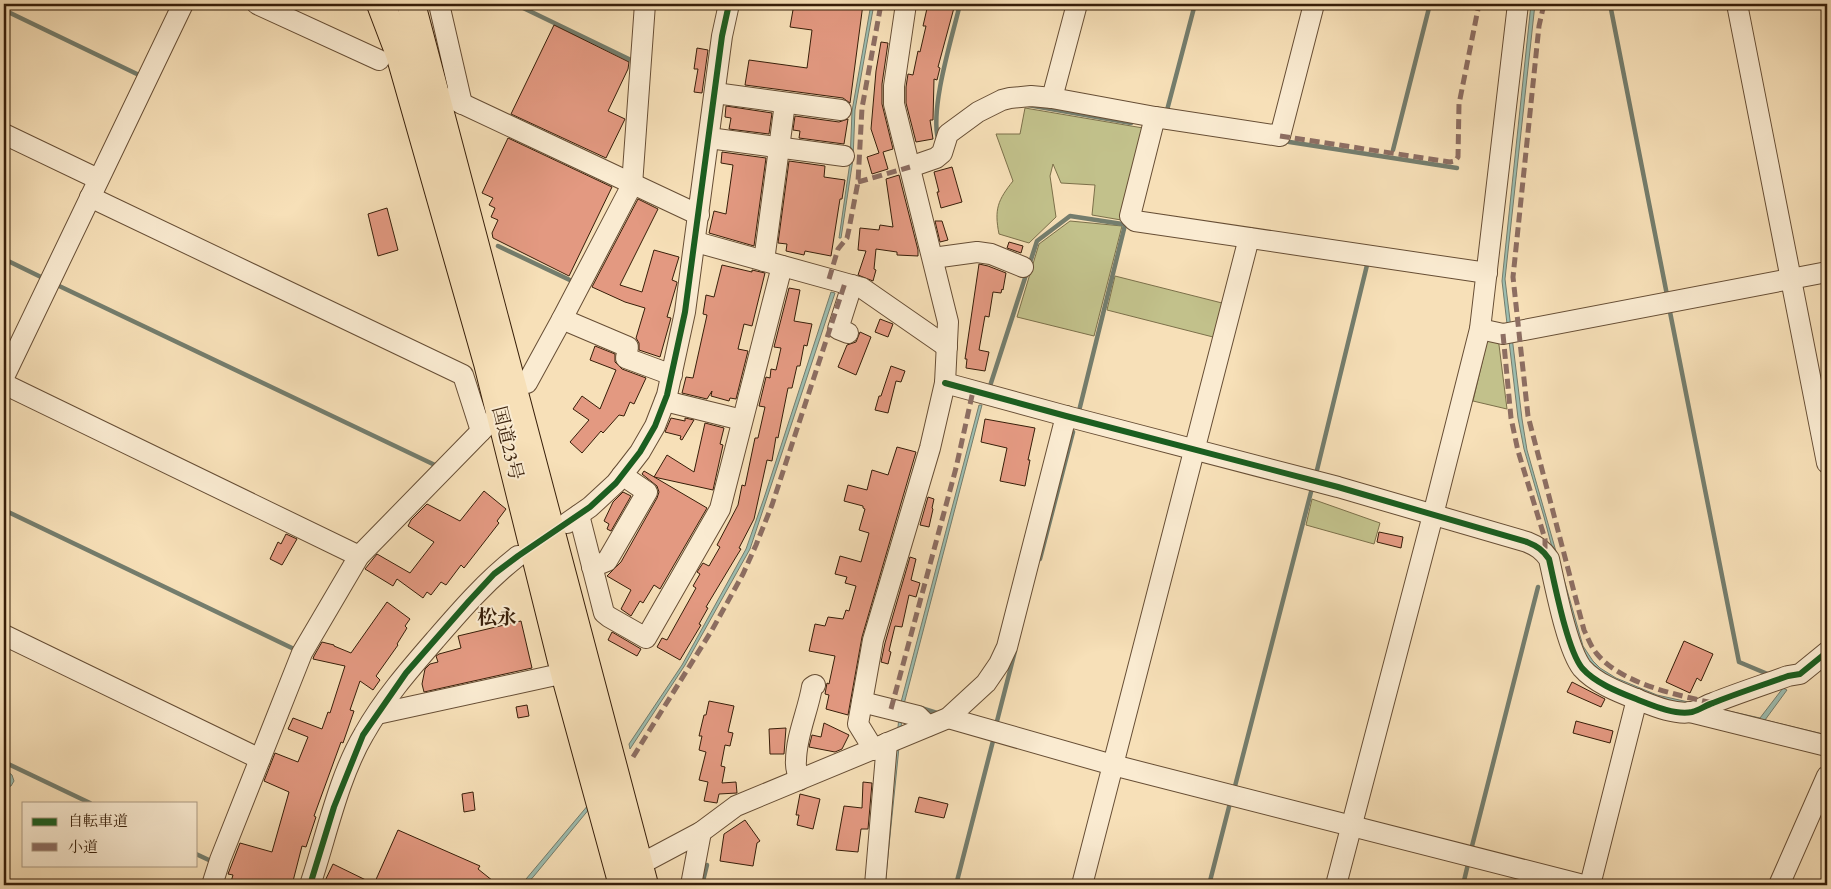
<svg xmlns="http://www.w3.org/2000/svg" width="1831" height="889" viewBox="0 0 1831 889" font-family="'EB Garamond','Noto Serif JP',serif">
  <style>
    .green { fill: #c2c18b; stroke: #7c704a }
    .water { fill: #9dbdb0; stroke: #747d6d }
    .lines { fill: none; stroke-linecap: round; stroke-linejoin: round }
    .stream { stroke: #747d6d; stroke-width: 4.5 }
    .building { fill: #e39981; stroke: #371e09 }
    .minor-casing { stroke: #674e35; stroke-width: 22 }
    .highway-casing { stroke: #371e09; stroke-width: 30 }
    .minor { stroke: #faebd1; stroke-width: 20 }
    .highway { stroke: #f7e0b8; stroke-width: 28 }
    .quiet { stroke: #8d6e63; stroke-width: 5; stroke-dasharray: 10 5; stroke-linecap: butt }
    .cycleway-casing { stroke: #faebd1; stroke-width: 9 }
    .cycleway { stroke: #1b5e20; stroke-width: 6 }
    .labels { text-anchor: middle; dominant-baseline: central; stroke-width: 4; stroke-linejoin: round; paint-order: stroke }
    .street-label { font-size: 19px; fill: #371e09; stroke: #faebd1 }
    .neighbourhood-label { font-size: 20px; font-weight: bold; fill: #371e09; stroke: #faebd1 }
  </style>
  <rect width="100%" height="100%" fill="#f7e0b8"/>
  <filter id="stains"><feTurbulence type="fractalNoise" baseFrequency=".004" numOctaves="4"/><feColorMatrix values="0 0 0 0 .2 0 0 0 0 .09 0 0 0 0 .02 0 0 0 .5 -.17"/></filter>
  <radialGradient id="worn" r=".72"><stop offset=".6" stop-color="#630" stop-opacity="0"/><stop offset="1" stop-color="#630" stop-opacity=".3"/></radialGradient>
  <g class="green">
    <path d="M1025,108l124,21 -22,92 -35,-6 3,-30 -34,-2 -8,-19 -3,12 6,41 -27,26 -30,-9c-5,-25 -1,-34 14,-53l-17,-47h24z"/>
    <path d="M1070,221l52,5 -28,110 -77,-19 22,-73z"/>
    <path d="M1115,276l111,28 -9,34 -110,-28z"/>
    <path d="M1488,337h10l9,72 -34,-8z"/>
    <path d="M1312,499l68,24 -6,21 -68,-19z"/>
  </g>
  <g class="water">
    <path d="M871,4h3l-19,106 -2,49 -12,79h-2l11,-76 2,-51z"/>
    <path d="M1531,4h4l-30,275 17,140 5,31 56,196 10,15 7,7 16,10 41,17 103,23 23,-30 4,2 -22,30 62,15v7l-173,-43 -40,-18 -24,-18 -15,-28 -31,-118 -20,-68 -6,-31 -16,-137z"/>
    <path d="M831,292l4,1 -85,256 -65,116 -55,84 -1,-5 53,-79 64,-116 18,-51z"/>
    <path d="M979,405h3l-79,303 -18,177h-2l17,-179z"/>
    <path d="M7,771l5,4 2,6 -3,5 -6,2 -1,-16z"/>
    <path d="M589,804l1,4 -56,68 -8,9h-5z"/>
  </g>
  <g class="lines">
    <g class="stream">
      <path d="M515,4l120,58"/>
      <path d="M1610,4l57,291"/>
      <path d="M4,10l135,65"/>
      <path d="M1028,105l103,18"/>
      <path d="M1166,114l29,-110"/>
      <path d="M938,139c-8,-32 14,-101 22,-135"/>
      <path d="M1283,141l174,27"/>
      <path d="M1393,150l37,-146"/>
      <path d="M498,246l76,36"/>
      <path d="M4,259l39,19"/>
      <path d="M55,284l382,182"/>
      <path d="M1670,312l69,350 31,13"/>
      <path d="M990,386l47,-145 33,-25 59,9"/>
      <path d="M1079,411l46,-186"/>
      <path d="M1317,470l51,-209"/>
      <path d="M4,510l290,139"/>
      <path d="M1040,559l33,-127"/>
      <path d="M921,708l16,5"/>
      <path d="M996,725l19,-74"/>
      <path d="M4,762l86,41"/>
      <path d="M1234,790l77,-298"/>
      <path d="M1471,850l67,-263"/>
      <path d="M196,854l15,7"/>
      <path d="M1598,883l8,2"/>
      <path d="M702,885l5,-20"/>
      <path d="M956,885l37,-144"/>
      <path d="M1209,885l21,-82"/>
      <path d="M1463,885l5,-21"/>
    </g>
  </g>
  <g class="building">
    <path d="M794,4h69l-13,99 -7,-5 -98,-13 4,-25 58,8 5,-38 -22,-3z"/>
    <path d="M928,4h27l-17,63 2,1 -3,12 -3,-1 -1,41h-3l3,19 -17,3 -10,-39v-16l2,-13 5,1 5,-24 2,1 6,-26h-3z"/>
    <path d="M554,25l75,37 -1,7 -20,42 17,8 -19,39 -95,-44z"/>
    <path d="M881,42l7,1 -6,41v20l11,45 -10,3 5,17 -16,5 -5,-17 12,-4 -8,-24 5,-58z"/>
    <path d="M697,48l11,2 -6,43 -8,-1 4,-23h-4z"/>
    <path d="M726,106l46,7 -3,21 -40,-5 2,-11 -6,-1z"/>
    <path d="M795,116l44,6 9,-3 -4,25 -45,-6 1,-7 -7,-1z"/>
    <path d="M508,138l104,49 -43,89 -76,-38 -1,-5 6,-13 -7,-3 4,-9 -6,-3 4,-7 -11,-5z"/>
    <path d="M722,152l44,6 -12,88 -45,-13 5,-22 12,3 7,-49 -12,-2z"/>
    <path d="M789,161l36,5 -1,11 21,3 -3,19h-2l-9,57 -26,-5 -1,4 -18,-4 1,-7 -9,-1z"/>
    <path d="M952,167l10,35 -21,6 -4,-16h2l-5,-20z"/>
    <path d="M899,175l19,75v6l-21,-1v-3l-21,-3 -2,20 2,1 -3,11 -15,-6 8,-24 -8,-1 2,-22 19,2 1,-5 13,2 -7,-48z"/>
    <path d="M638,199l20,10 -38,76 22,7 12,-42 25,7 -7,23 5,2v1l-10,34 4,1 -11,39 -21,-7v-7l-3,-5 9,-30 -20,-6 -33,-15z"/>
    <path d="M387,208l11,42 -20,6 -10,-42z"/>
    <path d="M935,221h7l6,19 -8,2z"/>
    <path d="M1009,242l14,4 -2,7 -14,-5z"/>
    <path d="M979,264l9,2 18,7 -3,17 -1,-1 -1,4 -8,-1 -4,25 -4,-1 -6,34 10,2 -4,19 -19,-3 1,-9h-2z"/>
    <path d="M722,265l30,7v-2l13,3 -13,53 -8,-2 -6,25 10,2 -12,48 -6,-1 -1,3 -18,-5 1,-5 -5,8 -25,-6 4,-16 7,1 14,-63 -4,-1 3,-19 8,2z"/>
    <path d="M789,288l11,2 -6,31 18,3 -5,22 -3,-1 -4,21h-3l-5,22h-4l-10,50 -2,-1 -4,24 -5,-1 -13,59 -15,29 2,1 -5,8 -30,50 2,1 -9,16 2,1 -21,35 -23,-13 5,-9 5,2 29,-52 -3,-2 7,-12 -3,-2 6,-9 6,3 11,-19 -3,-2 21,-40 4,-20 3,1 10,-48h3l7,-31 -6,-1 7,-29 4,1 1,-9 5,1 5,-22 -7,-1z"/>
    <path d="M880,319l13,5 -5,13 -13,-5z"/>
    <path d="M860,332l11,5 -15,38 -18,-8 9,-22 9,-3z"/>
    <path d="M595,346l20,8v8l7,7 24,9 -12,26 -4,-2 -6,14 -5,-1 -16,18 -2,-2 -19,22 -12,-11 19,-22 -16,-11 9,-13 18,13 16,-39 -26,-10z"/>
    <path d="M891,366l14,5 -4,11 -5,-1 -8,32 -13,-3 4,-14h2z"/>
    <path d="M671,418l14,3v-3l9,2 -12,20 -2,-1 1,-3 -16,-4z"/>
    <path d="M985,419l50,9 -7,32h2l-5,26 -25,-5 7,-33 -26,-6z"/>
    <path d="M705,423l19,5 -4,16 3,1 -10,45 -59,-13 13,-22 27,17z"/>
    <path d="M897,447l19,5 -54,185 -14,78 -22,-6 3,-14 -4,-1 2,-11 2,1 6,-28 -26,-5 6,-27 10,2 3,-9 15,2 3,-9 3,1 7,-25 -11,-3 2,-6 -12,-3 5,-18 21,6 8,-29 -10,-3 6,-21 -2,-1v-2l-19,-5 4,-16 19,5 5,-20 16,5z"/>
    <path d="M644,471l63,37 -47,81 -6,-4 -11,18 -3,-2 -9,15 -10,-7 10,-19 -24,-14 14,-14 36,-64 2,-6 -2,-6 -15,-12z"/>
    <path d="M484,491l22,18 -9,12 2,2 -35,45 -3,-3 -15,20 -5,-3 -10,13 -4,-3 -4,6 -26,-19 -4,7 -28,-17 12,-15 33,19 24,-31 -26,-16 3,-6 16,-16 33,17z"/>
    <path d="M623,492l8,4 -20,35 -4,-2 2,-5 -5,-3 9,-19z"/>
    <path d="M928,497l6,2 -2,9 1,1 -4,18 -9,-2z"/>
    <path d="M1379,532l24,5 -2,11 -24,-6z"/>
    <path d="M286,534l11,5 -15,26 -12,-6 8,-17 3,2z"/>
    <path d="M910,557l6,2 -5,21 9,3 -4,14 -7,-2 -7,32 -7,-1 -6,25 2,1 -3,12 -7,-2 4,-19z"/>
    <path d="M387,602l23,17 -5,7 2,2 -10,16 1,1 -22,31 4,4 -7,10 -13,-9 -10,29 4,1 -11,32 -2,-1 -27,74 2,1 -10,30 -4,-1 -10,39h-62l3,-10 -5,-1 12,-31 32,9 17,-60 -25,-11 11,-28 23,9 10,-25 -20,-8 5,-11 29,11 6,-17 2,1 15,-47 -32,-7 1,-3 8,-14 12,3v1l17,7z"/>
    <path d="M521,621l11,47 -108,24 -2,-8 3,-15 5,-5 8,-2 -2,-6 3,-2 22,-6 -3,-12z"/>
    <path d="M612,632l29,17 -4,7 -29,-16z"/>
    <path d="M1684,641l29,13 -12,27 -4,-3 -7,15 -24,-11z"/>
    <path d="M1572,682l33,17 -4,8 -34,-15z"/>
    <path d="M709,701l25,5 -6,26 5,1 -3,13 -5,-1 -4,21 4,1 -3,16 14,-1 1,11 -18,1 -2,9 -13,-2 4,-19 -9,-2 7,-28 -7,-2 3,-14h-3l5,-21h2z"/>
    <path d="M527,705l2,11 -11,2 -2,-11z"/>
    <path d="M1576,721l37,10 -3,12 -37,-10z"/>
    <path d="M824,723l25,12 -7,14 -7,3 -26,-5 3,-12 9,2z"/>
    <path d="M786,728l-2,26h-14l-1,-25z"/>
    <path d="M863,782l9,1 -4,46h-7l-3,23 -22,-2 8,-44 18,2z"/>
    <path d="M473,792l2,18 -11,2 -2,-18z"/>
    <path d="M800,794l20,5 -7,30 -16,-4 2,-10h-3z"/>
    <path d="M919,797l29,7 -4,14 -29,-6z"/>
    <path d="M745,820l15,21 -3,2 -4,23 -33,-5 4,-27z"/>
    <path d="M398,830l82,36 -2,3 20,16h-175l10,-21 41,20z"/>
  </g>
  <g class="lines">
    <g class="minor-casing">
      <g id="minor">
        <path d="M257,4l122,56"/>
        <path d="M439,4l23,100"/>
        <path d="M1314,4l-34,132 -125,-19 -25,99 5,5 352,52"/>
        <path d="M1737,4l90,459"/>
        <path d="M715,93l126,17"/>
        <path d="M450,98l249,117"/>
        <path d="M1052,98l25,-94"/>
        <path d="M4,134l94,45"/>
        <path d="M709,138l135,18"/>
        <path d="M910,167l26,-9 6,-5 6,-19 30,-22 24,-12 8,-2 21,-2 21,2 103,19"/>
        <path d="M90,197l373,178 18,56"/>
        <path d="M696,242l166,46 85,59"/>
        <path d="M933,258l44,-6 14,2 32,13"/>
        <path d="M764,261l21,-158"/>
        <path d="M562,319l66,28 -2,11 46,17"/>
        <path d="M1480,329l23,5 324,-62"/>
        <path d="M848,333l-10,-4 14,-44"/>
        <path d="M4,377l179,-373"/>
        <path d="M527,383l35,-64 70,-134 13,-181"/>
        <path d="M945,383l121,33 272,71 189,55c10,4 16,8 22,17 6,26 18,90 33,109 14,16 39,25 59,33 15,6 35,14 51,11 8,-2 14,-7 21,-9 25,-10 50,-18 75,-27l12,-2 27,-22"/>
        <path d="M4,384l355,172"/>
        <path d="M665,401l77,19"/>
        <path d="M579,515l25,98 5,4 37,21 74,-129 62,-243"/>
        <path d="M567,523l23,-16 26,-24 24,-31 15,-26 12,-31 18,-83 37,-276 7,-32"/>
        <path d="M592,567l15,-6 40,-69 -25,-17"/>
        <path d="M4,635l256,124"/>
        <path d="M862,702l56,14 10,10"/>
        <path d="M1690,712l137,34"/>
        <path d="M377,714l188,-41"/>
        <path d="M948,718l165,47 470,120"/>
        <path d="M874,750l-16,-26 15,-84 57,-192 15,-65 3,-61 -54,-218v-18l12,-82"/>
        <path d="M799,780c-1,-6 -4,-13 -3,-19 0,-25 12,-50 16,-74l3,-2"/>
        <path d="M639,865l62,-33 35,-26 212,-88 38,-35 13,-19 8,-17 59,-231"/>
        <path d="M212,885l8,-25 82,-207 57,-97 130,-133"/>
        <path d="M310,885c16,-47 28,-107 54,-151 19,-34 45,-64 71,-94 26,-30 51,-59 83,-84"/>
        <path d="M691,885l10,-53"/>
        <path d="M875,885l12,-142"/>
        <path d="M1082,885l167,-647"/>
        <path d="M1336,885l97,-370 47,-186 38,-325"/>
        <path d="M1590,885l47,-186"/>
        <path d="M1779,885l48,-109"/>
      </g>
    </g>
    <g class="highway-casing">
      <g id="highway">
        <path d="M381,4l19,50 88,309 77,310 58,212"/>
        <path d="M411,4l233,881"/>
      </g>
    </g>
    <use href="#minor" class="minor"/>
    <use href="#highway" class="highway"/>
    <g class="quiet">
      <path d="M1544,4l-5,22 -26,251 15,139 56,214c4,8 7,17 13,24 25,30 80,41 116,49"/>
      <path d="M1280,136l170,26 5,-1 3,-4 1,-53 20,-100"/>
      <path d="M858,182l52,-15"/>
      <path d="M829,279l9,-30 9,-11 2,-9 9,-47 4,-74 19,-104"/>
      <path d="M1503,334l8,84 7,33 27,88v13"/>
      <path d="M891,709l65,-241 17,-77"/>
      <path d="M633,757l79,-127 31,-56 13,-29 16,-40 73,-222"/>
    </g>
    <g class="cycleway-casing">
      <g id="cycleway">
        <path d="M945,383l121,33 272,71 189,55c10,4 16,8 22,17 6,26 18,90 33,109 14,16 39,25 59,33 15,6 35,14 51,11 8,-2 14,-7 21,-9 25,-10 50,-18 75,-27l12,-2 27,-22"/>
        <path d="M310,885l24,-78 29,-72 43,-62 63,-72 25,-27 24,-18 72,-49 26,-24 24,-31 15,-26 12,-31 18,-83 37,-276 7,-32"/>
      </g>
    </g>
    <use href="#cycleway" class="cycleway"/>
  </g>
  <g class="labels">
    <g class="street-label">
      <text transform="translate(508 443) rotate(76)">国道23号</text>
    </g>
    <g class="neighbourhood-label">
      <text x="497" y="617">松永</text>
    </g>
  </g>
  <rect width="1831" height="889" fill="none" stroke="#f7e0b8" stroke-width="20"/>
  <rect x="5" y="5" width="1821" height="879" fill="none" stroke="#371e09" stroke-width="2.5"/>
  <rect x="10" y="10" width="1811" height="869" fill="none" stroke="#371e09"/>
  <rect x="22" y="802" width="175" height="65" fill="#faebd1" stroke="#ac9981"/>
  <rect x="32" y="818" width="25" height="8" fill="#1b5e20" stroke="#ac9981"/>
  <text x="68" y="826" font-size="15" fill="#371e09">自転車道</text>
  <rect x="32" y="843" width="25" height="8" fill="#8d6e63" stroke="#ac9981"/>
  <text x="68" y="852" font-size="15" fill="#371e09">小道</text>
  <rect width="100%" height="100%" filter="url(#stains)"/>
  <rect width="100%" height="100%" fill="url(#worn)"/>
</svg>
